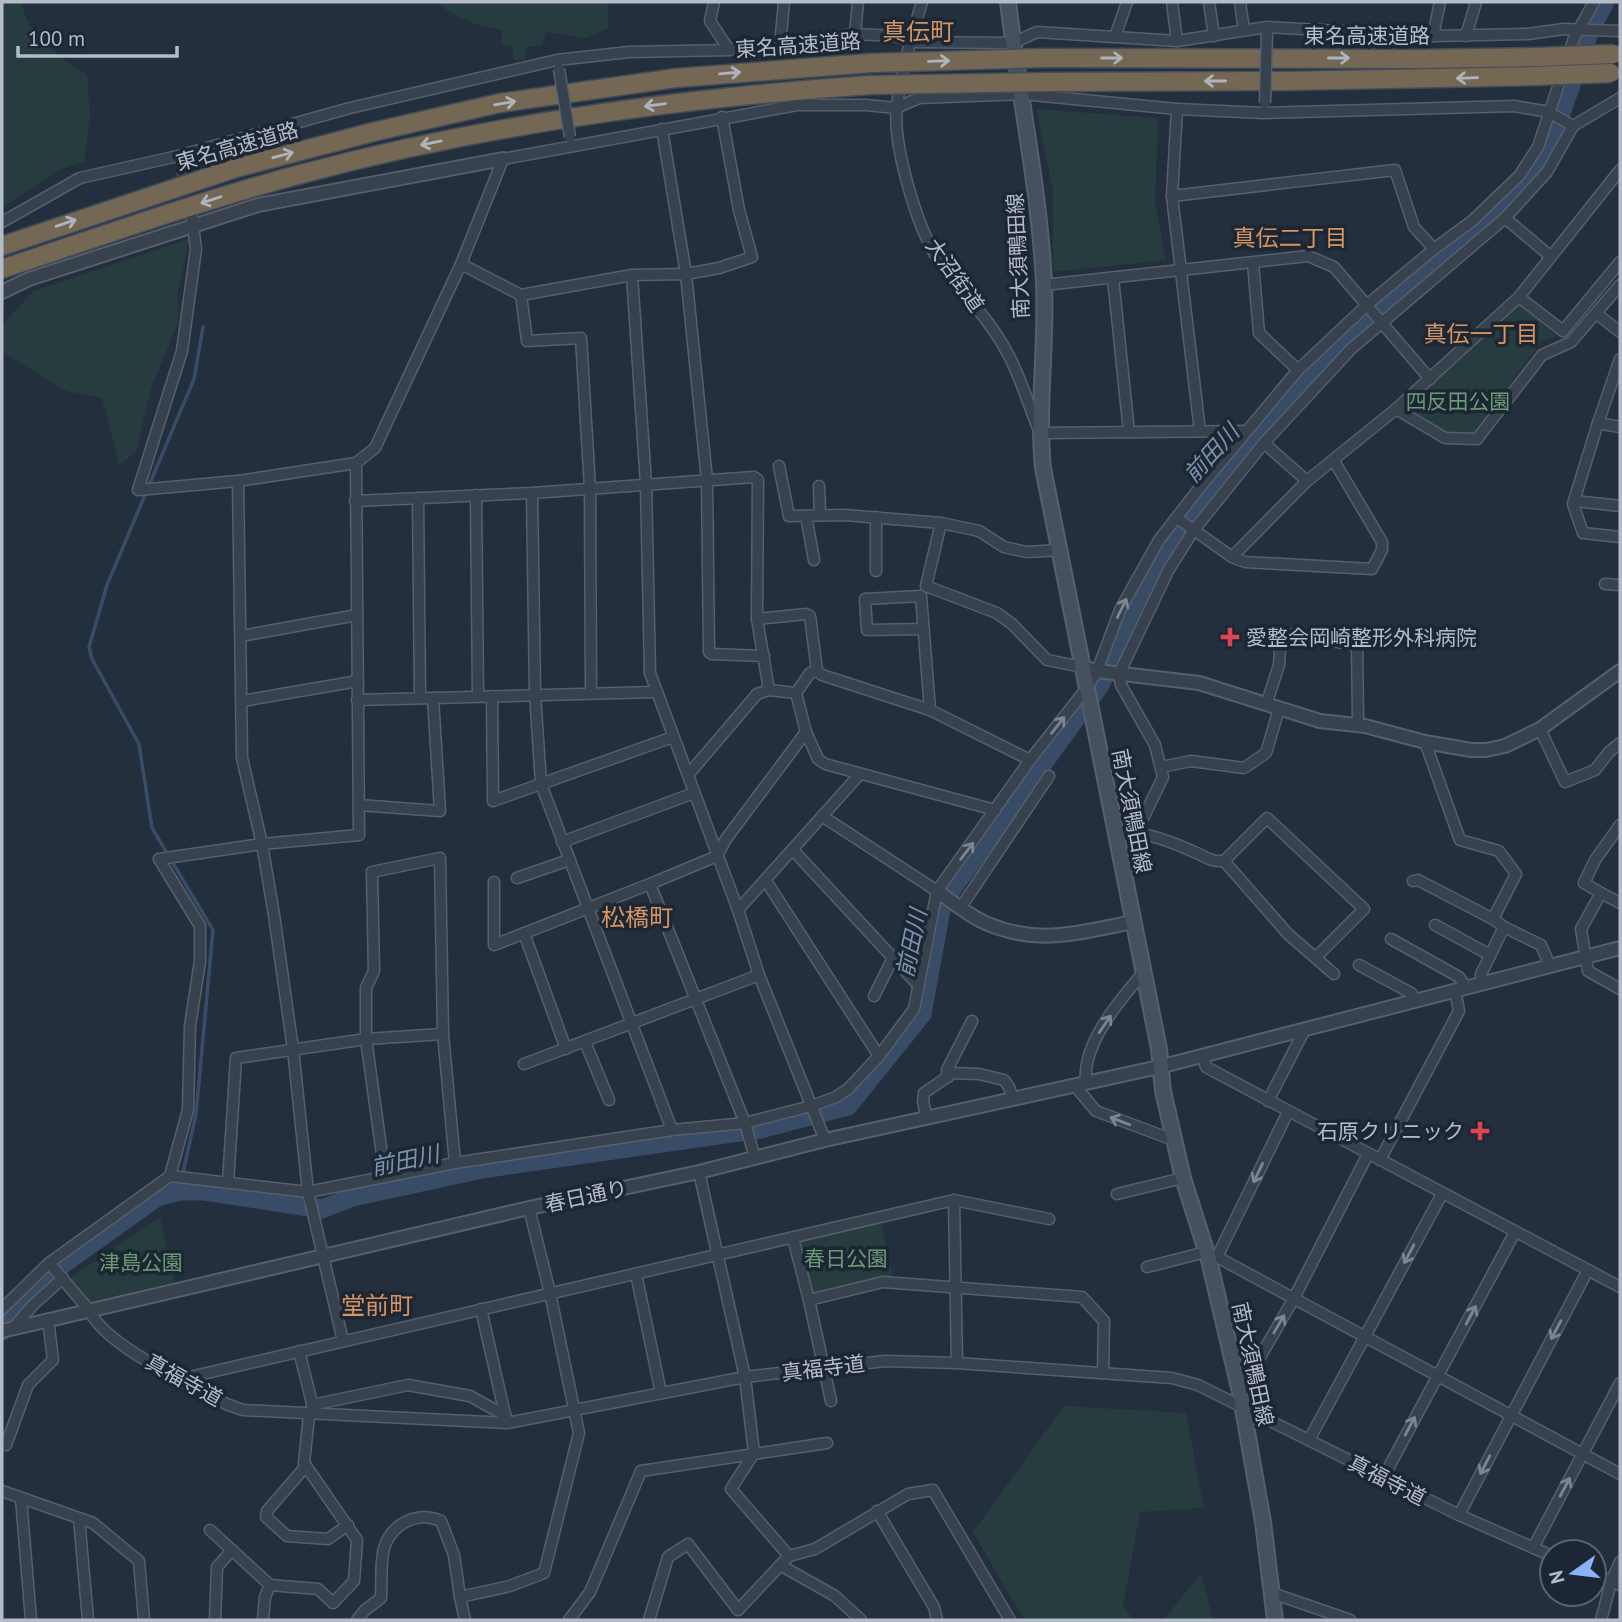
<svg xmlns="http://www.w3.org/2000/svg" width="1622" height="1622" viewBox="0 0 1622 1622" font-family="'PT Sans','Noto Sans JP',sans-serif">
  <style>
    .green { fill: #263c3f }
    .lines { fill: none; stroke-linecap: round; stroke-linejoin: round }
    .stream { stroke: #394c67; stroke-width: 3.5 }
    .river { stroke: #394c67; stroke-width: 19 }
    .minor-tunnel { stroke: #3a4453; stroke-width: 10; stroke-dasharray: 10 5; stroke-linecap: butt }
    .minor-casing { stroke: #565f6c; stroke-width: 13 }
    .tertiary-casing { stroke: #565f6c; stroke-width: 16 }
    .secondary-casing { stroke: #565f6c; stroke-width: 18 }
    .motorway-casing { stroke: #434c59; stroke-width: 21 }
    .minor { stroke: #38414e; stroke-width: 10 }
    .tertiary { stroke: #38414e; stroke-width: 12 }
    .secondary { stroke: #465061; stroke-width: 14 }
    .motorway { stroke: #746855; stroke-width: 18 }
    .minor-bridge-casing { stroke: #565f6c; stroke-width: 13; stroke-linecap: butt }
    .motorway-bridge-casing { stroke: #434c59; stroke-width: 21; stroke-linecap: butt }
    .minor-bridge { stroke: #38414e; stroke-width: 10 }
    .motorway-bridge { stroke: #746855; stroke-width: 18 }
    .oneway { stroke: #aeb4bd }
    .oneway2 { stroke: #7c8592 }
    .health-dot { fill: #e0444e; stroke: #1d2633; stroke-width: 2.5 }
    .labels { text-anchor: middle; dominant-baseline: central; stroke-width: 7; stroke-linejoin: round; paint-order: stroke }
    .street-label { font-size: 21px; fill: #b4bcc9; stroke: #1d2633 }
    .park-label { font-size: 21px; fill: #6b9a76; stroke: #1d2633 }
    .poi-label { font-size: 21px; fill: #b4bcc9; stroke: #1d2633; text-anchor: start }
    .neighbourhood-label { font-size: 23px; fill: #d59563; stroke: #1d2633 }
    .water-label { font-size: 23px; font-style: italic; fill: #7c92b1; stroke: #1d2633 }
    .quarter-label { font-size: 24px; fill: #d59563; stroke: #1d2633 }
  </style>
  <rect width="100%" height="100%" fill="#242f3e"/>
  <g class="green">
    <path d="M2,2h20c2,32 40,57 65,73l3,41 -6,46 -24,7 -58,39z"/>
    <path d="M440,2h168v26l-22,10 -40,-6 -4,13 -15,2 -2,14 -12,-1v-14l-11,-1v-15c-21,-3 -47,-12 -63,-26z"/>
    <path d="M1036,109l122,9 -3,84 11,58 -113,12v-82z"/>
    <path d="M189,239l-11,53v31l-27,65 -15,64 -17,13 -17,-67 -36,-7 -63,-39v-28l31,-33z"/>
    <path d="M1519,303l37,33 -15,6 -68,91h-26l-37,-22 -1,-8z"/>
    <path d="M160,1217l14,65 -83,20 -21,-24z"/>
    <path d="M880,1221l13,54 -80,20 -15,-54z"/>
    <path d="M1064,1406l122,7 18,95 -64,4 -17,94 11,14h-110l-51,-88z"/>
    <path d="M1201,1573l12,47h-59l11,-2z"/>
  </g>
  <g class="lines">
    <path class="stream" d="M179,1191l17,-77 17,-184 -61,-102 -13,-84 -47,-85 -3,-12 18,-62 87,-206 9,-52"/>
    <path class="river" d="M2,1331l13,-23 48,-44 94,-67 22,-6h26l117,18 31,-12 129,-28 278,-40 88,-23 74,-92 19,-104 11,-21 148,-204 58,-124 35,-51 108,-125 62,-65 125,-99 41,-41 21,-35 40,-115 15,-28"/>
    <path class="minor-tunnel" d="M180,168l10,43"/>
    <g class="minor-casing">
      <g id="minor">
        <path d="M714,2l-4,19 19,29"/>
        <path d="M922,2c-10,33 -21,69 -25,104 -5,37 20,122 41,153 23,32 51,59 70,95 13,24 21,53 32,79l206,-2"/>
        <path d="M1172,2l5,39"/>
        <path d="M1209,2l5,34"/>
        <path d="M1240,2l4,28"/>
        <path d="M855,34l3,-32"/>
        <path d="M1433,36l7,-34"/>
        <path d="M1466,36l10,-34"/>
        <path d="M1115,37l12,-35"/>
        <path d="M780,45l4,-43"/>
        <path d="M1177,109l-5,87 28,235"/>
        <path d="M662,129l24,145 33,-6 33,-11 -13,-47 -17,-93"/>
        <path d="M1172,196l223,-26 19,57 20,22"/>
        <path d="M192,218l4,31 -14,102 -44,139 100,-9 118,-18 19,-15 86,-184 42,-105 294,-54h69l30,3 23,-10 103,-4 155,15 87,4 250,-7 35,6 24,14"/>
        <path d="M1505,218l45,38"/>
        <path d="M2,222l78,-44 98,-22 172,-48 207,-48 72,-8 100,-2 126,-16 40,2 16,6 102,1 24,-11 140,9 90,-14 166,9 95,-2 36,-5 56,2"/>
        <path d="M1253,263l6,70 39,37"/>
        <path d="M461,264l60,31 111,-20 54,-1 21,206 2,172 3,2 52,2"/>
        <path d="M632,275l14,209 4,189 88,237 21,65 66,165"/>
        <path d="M1113,278l16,154"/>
        <path d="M1044,285l264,-29 26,11 96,112"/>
        <path d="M521,295l6,46 54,-3 9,150 1,205"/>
        <path d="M1519,297l44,34 57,-69"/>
        <path d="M1597,314l23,18"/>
        <path d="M1620,359l-22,64 -25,81 10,29 37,4"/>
        <path d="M1396,409l49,29 32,1 65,-84 29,-13 49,-57"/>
        <path d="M1598,423l22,4"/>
        <path d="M1264,443l43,38"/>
        <path d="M779,466l10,50 56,-1 96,8 38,8 25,16 23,5 32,-2"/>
        <path d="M238,481l4,277 20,86 12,71 19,134 15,143 35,149"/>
        <path d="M819,486l1,29"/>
        <path d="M532,493l3,201 6,90 131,346"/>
        <path d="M476,495l2,201"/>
        <path d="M418,498l2,200"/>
        <path d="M355,501l177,-8 222,-16 4,3 -1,139 12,71"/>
        <path d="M1575,501l45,5"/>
        <path d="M806,516l8,44"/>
        <path d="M1177,518l55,39 13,5 127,7 10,-19v-8l-48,-81"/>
        <path d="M941,523l-15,63 71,27 15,11 35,36 35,7"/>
        <path d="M1232,557l75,-76 89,-72 123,-112 101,-127"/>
        <path d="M876,571v-54"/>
        <path d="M1605,584l15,1"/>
        <path d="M757,619l49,-5 4,2 7,55 5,4 108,35 100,50"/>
        <path d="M922,629l-55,1 -2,-31 56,-3 9,114"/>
        <path d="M241,636l116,-21"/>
        <path d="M796,693l10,39"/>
        <path d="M492,696l1,105 180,-64"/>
        <path d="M357,700l298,-8"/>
        <path d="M242,701l116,-20"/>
        <path d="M1266,705l13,-40 2,-32 76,12 1,72 -2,8"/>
        <path d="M1540,729l25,53 30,-12 14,-18 11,-9"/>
        <path d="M1425,742l35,98 39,11 17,23 -23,45 11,8 -23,47 1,9"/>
        <path d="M1161,767l30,-6 53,7 22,-15 13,-44"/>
        <path d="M688,775l69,-81 12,-4 27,3 14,-20 7,-2"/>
        <path d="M359,805l81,6 -7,-113"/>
        <path d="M822,816l115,75"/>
        <path d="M1620,825l-25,35 -11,23 17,10 -20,36 7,42 32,18"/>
        <path d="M1115,831c27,0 53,9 77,20 14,5 16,11 32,10l64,73 46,40"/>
        <path d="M1137,831l26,-54 -8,-32 -34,-60 -2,-11 49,-103 25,-40 71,-88 87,-94 154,-131 42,-46 26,-46 47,-28"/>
        <path d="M562,842l132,-49"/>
        <path d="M793,850l126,136"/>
        <path d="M1224,861l43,-43 97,91 -48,48"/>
        <path d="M517,878l52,-18"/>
        <path d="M766,881l113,175"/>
        <path d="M1413,881l5,-1 75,39"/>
        <path d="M494,882v63l156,-61 67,-28 9,-17 80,-107 12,27 7,5 170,46"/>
        <path d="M650,884l95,239 10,35"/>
        <path d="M1601,893l19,10"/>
        <path d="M961,907l88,-131"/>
        <path d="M738,910l122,-136"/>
        <path d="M1435,925l55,30"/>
        <path d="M1504,927l37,18 9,21"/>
        <path d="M524,933l42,116"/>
        <path d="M1391,939l68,38 7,10"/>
        <path d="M1359,965l52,28 5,8"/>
        <path d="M874,996l19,-38"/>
        <path d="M585,1042l24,58"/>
        <path d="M1202,1055l4,12 414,220"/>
        <path d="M524,1064l235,-89"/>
        <path d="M948,1077l-1,-7 25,-49"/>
        <path d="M1086,1082c-4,-38 33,-81 57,-109"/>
        <path d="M1075,1086l21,25 80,30"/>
        <path d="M1268,1101l36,-70"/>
        <path d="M927,1118l-4,-16 1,-9 29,-20 26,1 25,6 5,7 4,12"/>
        <path d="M1380,1160l79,-149 -4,-21"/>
        <path d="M699,1172l46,205 9,76 -23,36 58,67 26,-7 93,-55 25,-4 77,130"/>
        <path d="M170,1176l138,16 147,-29 217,-33 73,-7 66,-17 25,-9 12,-8 31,-33 35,-47 23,-118 93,-131 56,-71 11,-18 23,-61 39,-70 42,-54 97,-116 69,-65 67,-56 38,-28 47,-45 19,-29 36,-109 20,-36"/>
        <path d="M385,1176l-19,-137v-51l8,-17 -2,-99 68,-14 3,176 12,129"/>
        <path d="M228,1183l8,-125 130,-19 77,-5"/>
        <path d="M1117,1194l66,-16"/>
        <path d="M954,1200l3,163"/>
        <path d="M793,1238l16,62 22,101"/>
        <path d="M1217,1257l71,-145"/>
        <path d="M1209,1260l8,-3 403,217"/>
        <path d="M49,1263l41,48c14,34 102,74 136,93l17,6 264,13 238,-46 140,-16 72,2 215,15 26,7 261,130 93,41"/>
        <path d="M1147,1267l59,-15"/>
        <path d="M636,1274l25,119"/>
        <path d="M809,1300l74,-18 199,15 22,24 -1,52"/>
        <path d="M2,1309l47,-46 121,-87 18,-66 2,-84 10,-65v-35l-41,-67 103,-15 97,-9 -3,-372"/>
        <path d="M481,1309l25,110"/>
        <path d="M13,1328l20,-23 30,-27"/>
        <path d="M299,1351l15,60"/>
        <path d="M181,1379l773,-179 95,19"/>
        <path d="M1240,1392l54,-94 74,-144"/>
        <path d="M312,1405l96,-20 62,11 36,20"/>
        <path d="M1309,1440l133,-246"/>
        <path d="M6,1445l22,-60 25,-25 -5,-41"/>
        <path d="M306,1466l-39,45 -1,6 21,19 41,3 20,-14"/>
        <path d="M1383,1478l132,-246"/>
        <path d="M2,1491l91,32 46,38 5,59"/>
        <path d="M21,1498l10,122"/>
        <path d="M877,1511l57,96 3,13"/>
        <path d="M1459,1515l129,-245"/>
        <path d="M79,1518l9,102"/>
        <path d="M210,1530l60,55 48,4 15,14 21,-22 3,-41 -53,-77 5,-48"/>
        <path d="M1533,1548l87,-165"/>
        <path d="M780,1565l55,31 26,24"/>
        <path d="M1594,1574l26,11"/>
        <path d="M1272,1593l78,27"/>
        <path d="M215,1620l2,-53 15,-17"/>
        <path d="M263,1620l2,-23 5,-12"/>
        <path d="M357,1620l8,-10 16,-12c1,-16 -1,-35 3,-50 8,-25 33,-37 57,-27l13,34 6,42"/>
        <path d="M465,1620l-5,-23 50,-11 34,-13 35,-140 -29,-140 -21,-85"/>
        <path d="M569,1620l21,-28 51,-121 186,-28"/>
        <path d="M649,1620l19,-63 20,-13 50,66 51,-54"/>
        <path d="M1601,1620l10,-38 9,-20"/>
      </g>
    </g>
    <g class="tertiary-casing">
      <g id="tertiary">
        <path d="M2,292l27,-13 229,-74 245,-46"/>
        <path d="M1082,667l15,4 102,12 121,38 45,5 60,16 46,8h15l19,-4 35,-17 80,-58"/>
        <path d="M937,891c16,11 33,26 51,33 52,22 93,8 145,-2"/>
        <path d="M2,1331l527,-123 170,-36 126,-32 334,-73 461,-119"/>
      </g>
    </g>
    <g class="secondary-casing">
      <path id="secondary" d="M1008,2c11,93 31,185 36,280 3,62 -7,124 -1,186l116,581 4,42 20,87 26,82 31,132 23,130 12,98"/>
    </g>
    <g class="motorway-casing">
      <g id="motorway">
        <path d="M1044,58l372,1 121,-2"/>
        <path d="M1046,82l240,-1 249,-5"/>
        <path d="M2,246l234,-78 137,-36 127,-29 176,-25 195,-15"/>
        <path d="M2,269c100,-33 200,-69 303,-96 184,-49 374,-75 565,-88"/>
      </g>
    </g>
    <use href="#minor" class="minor"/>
    <use href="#tertiary" class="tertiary"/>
    <use href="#secondary" class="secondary"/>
    <use href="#motorway" class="motorway"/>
    <g class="minor-bridge-casing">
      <g id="minor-bridge">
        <path d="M559,69l11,68"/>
        <path d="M1265,103l2,-70"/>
      </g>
    </g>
    <g class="motorway-bridge-casing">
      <g id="motorway-bridge">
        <path d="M1537,57l77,-3"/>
        <path d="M871,63l173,-5"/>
        <path d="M1535,76l76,-3"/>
        <path d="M870,85l176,-3"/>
      </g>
    </g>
    <use href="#minor-bridge" class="minor-bridge"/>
    <use href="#motorway-bridge" class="motorway-bridge"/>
  </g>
  <defs><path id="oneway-shaft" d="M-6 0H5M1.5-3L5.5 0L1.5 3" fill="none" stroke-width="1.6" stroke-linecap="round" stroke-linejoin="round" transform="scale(1.75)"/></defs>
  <g class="oneway">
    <use href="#oneway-shaft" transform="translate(1112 58)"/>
    <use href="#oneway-shaft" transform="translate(1339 58)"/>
    <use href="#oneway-shaft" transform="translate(939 61) rotate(-2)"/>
    <use href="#oneway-shaft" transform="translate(730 73) rotate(-5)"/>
    <use href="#oneway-shaft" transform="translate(1467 78) rotate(178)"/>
    <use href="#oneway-shaft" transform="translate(1215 81) rotate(180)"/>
    <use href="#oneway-shaft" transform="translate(505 103) rotate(-10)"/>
    <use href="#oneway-shaft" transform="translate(655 105) rotate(172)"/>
    <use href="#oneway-shaft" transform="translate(431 143) rotate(168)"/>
    <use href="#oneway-shaft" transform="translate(283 155) rotate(-15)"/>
    <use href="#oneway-shaft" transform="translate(211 200) rotate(162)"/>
    <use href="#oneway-shaft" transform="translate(66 223) rotate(-19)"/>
  </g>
  <g class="oneway2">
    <use href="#oneway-shaft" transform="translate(1122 608) rotate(-64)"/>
    <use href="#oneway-shaft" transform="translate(1058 725) rotate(-52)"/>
    <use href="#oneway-shaft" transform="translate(967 851) rotate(-53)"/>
    <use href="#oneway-shaft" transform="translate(1105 1024) rotate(-56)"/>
    <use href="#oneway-shaft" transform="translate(1120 1121) rotate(-159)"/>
    <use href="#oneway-shaft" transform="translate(1258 1173) rotate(116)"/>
    <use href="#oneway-shaft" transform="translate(1409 1254) rotate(118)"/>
    <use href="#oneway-shaft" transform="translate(1471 1315) rotate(-62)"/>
    <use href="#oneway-shaft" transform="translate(1279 1324) rotate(-60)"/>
    <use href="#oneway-shaft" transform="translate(1556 1330) rotate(118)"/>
    <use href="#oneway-shaft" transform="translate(1410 1426) rotate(-62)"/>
    <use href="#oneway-shaft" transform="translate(1485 1465) rotate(117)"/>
    <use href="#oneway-shaft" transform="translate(1565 1487) rotate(-62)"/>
  </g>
  <g class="health-dot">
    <path d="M1226.5 626.5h7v7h7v7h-7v7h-7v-7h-7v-7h7z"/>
    <path d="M1476.5 1120.5h7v7h7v7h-7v7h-7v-7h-7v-7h7z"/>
  </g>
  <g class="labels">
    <g class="street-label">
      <text x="1367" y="35">東名高速道路</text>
      <text transform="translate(798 45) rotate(-4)">東名高速道路</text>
      <text transform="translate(237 146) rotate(-16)">東名高速道路</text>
      <text transform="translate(1018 256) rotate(-93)">南大須鴨田線</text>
      <text transform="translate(955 275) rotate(55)">大沼街道</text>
      <text transform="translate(1132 811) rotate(79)">南大須鴨田線</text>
      <text transform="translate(586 1196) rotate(-12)">春日通り</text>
      <text transform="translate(1253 1364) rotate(78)">南大須鴨田線</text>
      <text transform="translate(823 1368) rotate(-7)">真福寺道</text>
      <text transform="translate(184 1380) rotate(29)">真福寺道</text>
      <text transform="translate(1387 1480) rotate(27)">真福寺道</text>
    </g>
    <g class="park-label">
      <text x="1458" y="401">四反田公園</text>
      <text x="846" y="1258">春日公園</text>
      <text x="141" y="1262">津島公園</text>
    </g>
    <g class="poi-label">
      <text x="1246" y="637">愛整会岡崎整形外科病院</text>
      <text x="1464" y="1131" text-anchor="end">石原クリニック</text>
    </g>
    <g class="neighbourhood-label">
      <text x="1290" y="237">真伝二丁目</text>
      <text x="1481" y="333">真伝一丁目</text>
    </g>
    <g class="water-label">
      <text transform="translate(1211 453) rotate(-48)">前田川</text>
      <text transform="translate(911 943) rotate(-78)">前田川</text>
      <text transform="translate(405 1160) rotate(-12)">前田川</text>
    </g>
    <g class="quarter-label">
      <text x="918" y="31">真伝町</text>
      <text x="637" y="917">松橋町</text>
      <text x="377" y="1305">堂前町</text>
    </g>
  </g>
  <rect width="1622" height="1622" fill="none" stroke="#b4bcc9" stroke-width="7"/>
  <g transform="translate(1573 1573) rotate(256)"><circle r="33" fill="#1d2633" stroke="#59626f" stroke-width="2"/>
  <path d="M0-5L12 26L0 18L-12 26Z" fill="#8ab4f8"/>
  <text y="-10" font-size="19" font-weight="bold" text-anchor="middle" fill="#b4bcc9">N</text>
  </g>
  <path d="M18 46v10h159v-10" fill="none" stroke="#b4bcc9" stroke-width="3.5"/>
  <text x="28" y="46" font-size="21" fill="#b4bcc9" stroke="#1d2633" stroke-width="5" paint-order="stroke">100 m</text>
</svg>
